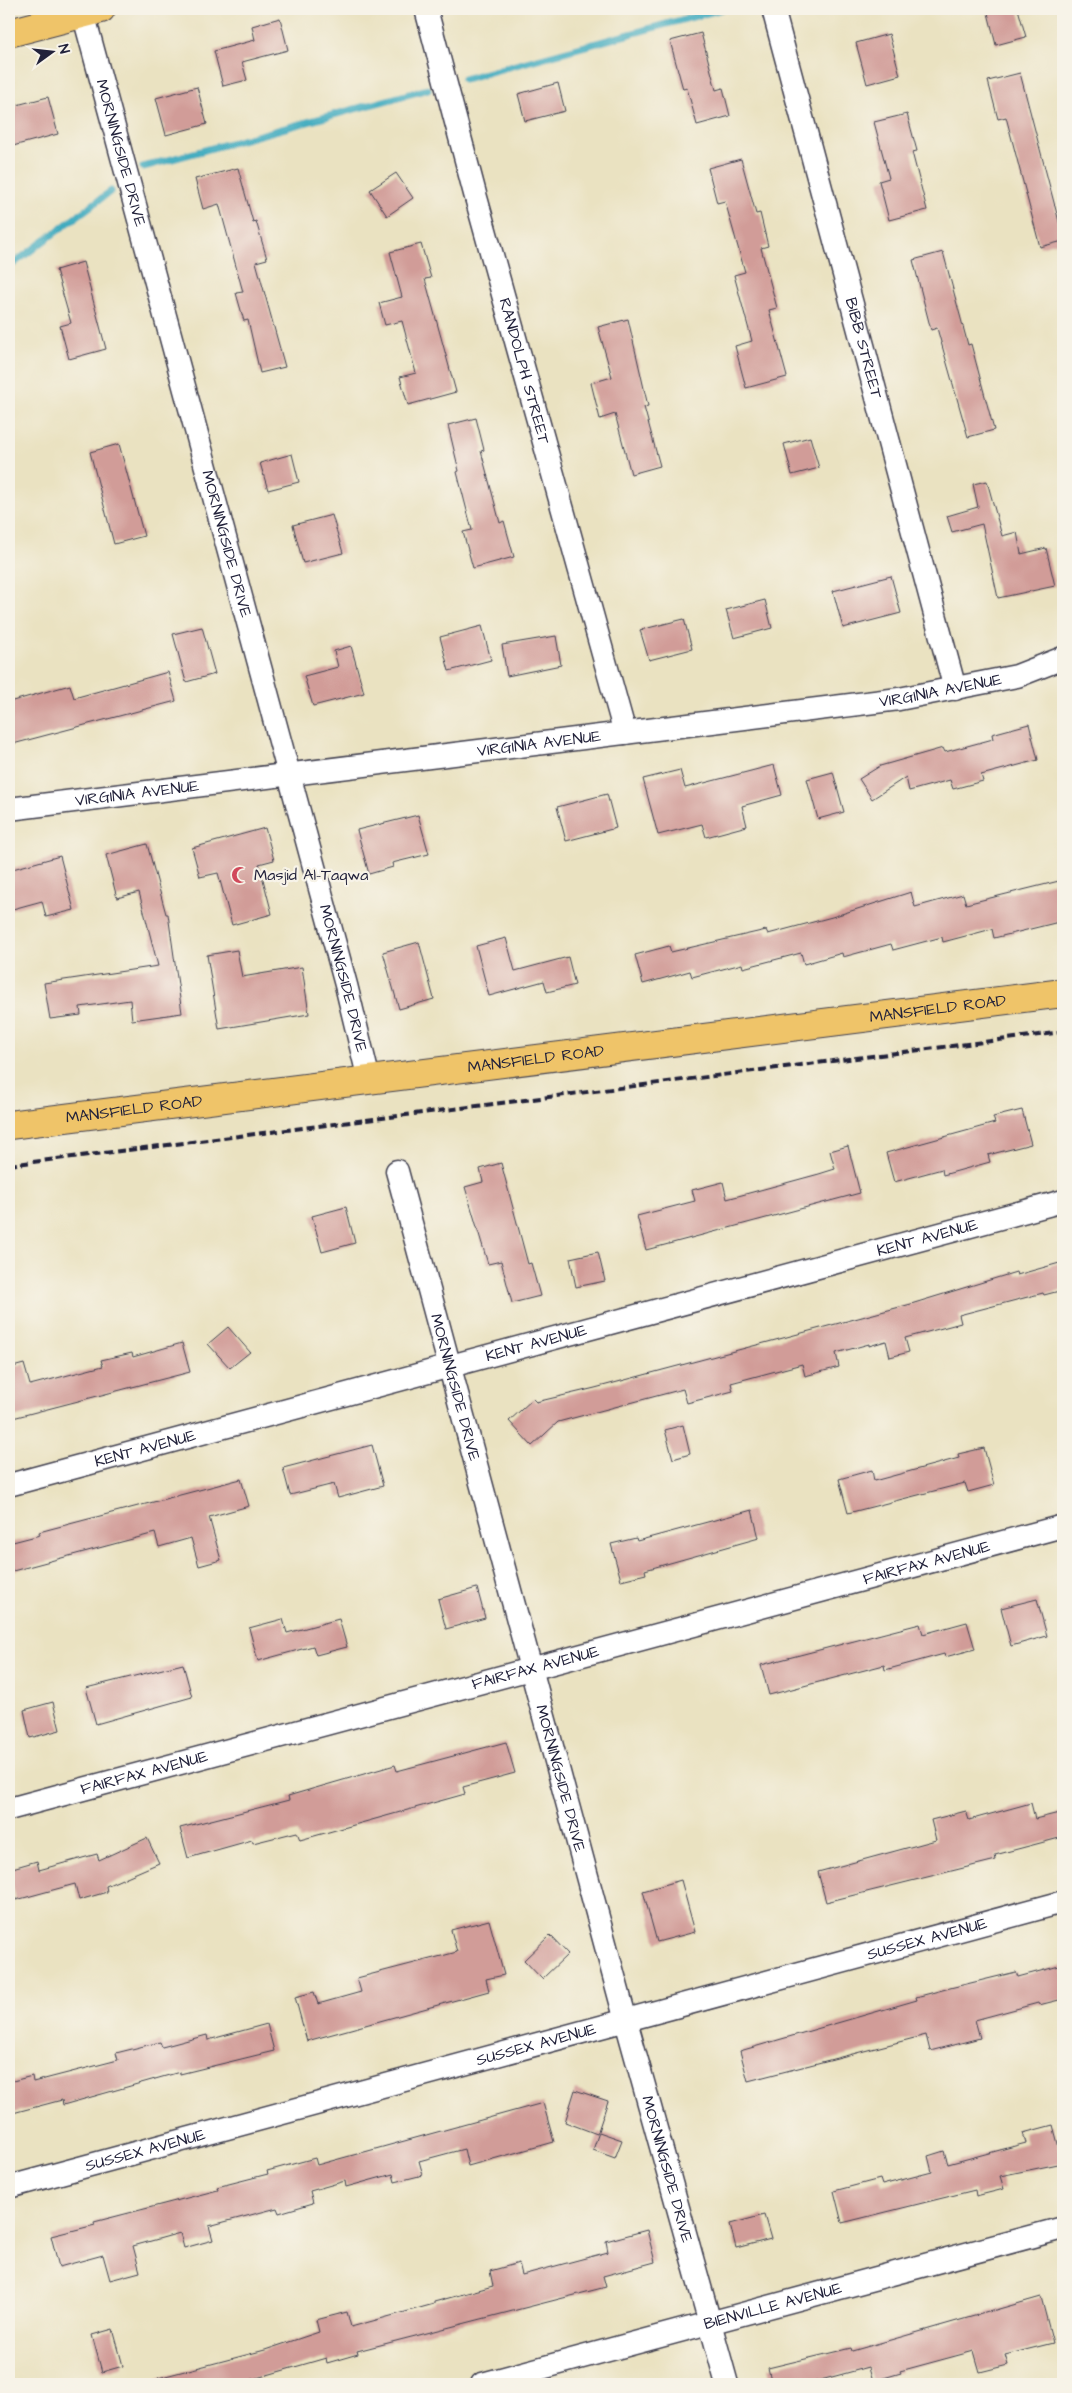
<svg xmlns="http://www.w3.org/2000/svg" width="1072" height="2393" viewBox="0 0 1072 2393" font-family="'Architects Daughter',sans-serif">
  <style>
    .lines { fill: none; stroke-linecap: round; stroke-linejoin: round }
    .stream { stroke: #3fabbf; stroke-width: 7 }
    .building { fill: #d19c98 }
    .minor-casing { stroke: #403f4f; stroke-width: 25 }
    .major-casing { stroke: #403f4f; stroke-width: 30 }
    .minor { stroke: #fff; stroke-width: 22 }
    .major { stroke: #efc469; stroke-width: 28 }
    .rail { stroke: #22223b; stroke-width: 4; stroke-dasharray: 8 4; stroke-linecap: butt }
    .labels { text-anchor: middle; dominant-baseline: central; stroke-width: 4.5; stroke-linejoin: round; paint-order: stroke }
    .street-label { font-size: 16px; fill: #22223b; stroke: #f7f3e8 }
    .poi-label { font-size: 16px; fill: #22223b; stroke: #f7f3e8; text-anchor: start }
  </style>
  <rect width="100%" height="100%" fill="#f7f3e8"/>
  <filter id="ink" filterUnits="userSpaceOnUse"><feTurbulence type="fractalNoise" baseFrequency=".02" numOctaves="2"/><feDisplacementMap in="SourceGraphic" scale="10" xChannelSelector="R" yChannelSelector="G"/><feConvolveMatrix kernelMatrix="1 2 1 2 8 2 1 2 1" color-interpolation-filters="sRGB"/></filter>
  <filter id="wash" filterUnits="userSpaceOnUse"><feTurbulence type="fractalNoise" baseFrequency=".0096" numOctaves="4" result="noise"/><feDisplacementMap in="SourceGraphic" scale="20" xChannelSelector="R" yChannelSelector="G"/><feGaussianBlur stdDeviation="1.12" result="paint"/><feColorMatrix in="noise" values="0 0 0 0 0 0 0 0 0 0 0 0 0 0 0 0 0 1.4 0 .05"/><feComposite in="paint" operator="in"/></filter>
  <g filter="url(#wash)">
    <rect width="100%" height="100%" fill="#eae2c1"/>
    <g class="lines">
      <g class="stream">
        <path d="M464,79l258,-70"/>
        <path d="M143,167l285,-78"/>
        <path d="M9,267l102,-76"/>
      </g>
    </g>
    <g id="blocks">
      <g class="building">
        <path d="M987,9h31l8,28 -30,8z"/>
        <path d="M280,18l8,32 -46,12 5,18 -24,6 -9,-35 41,-11 -3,-14z"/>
        <path d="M701,33l15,57 7,-2 7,28 -33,9 -10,-37 -4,1 -13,-48z"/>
        <path d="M889,34l11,41 -33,9 -11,-41z"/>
        <path d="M1020,73l43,164v4l-23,6 -34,-130 -8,2 -10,-38z"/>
        <path d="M558,83l7,28 -40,10 -7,-27z"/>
        <path d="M197,87l10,37 -41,11 -10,-37z"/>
        <path d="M48,97l10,37 -49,13v-40z"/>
        <path d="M907,114l10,37 -5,1 15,58 -38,10 -10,-39 10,-3 -15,-56z"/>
        <path d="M741,159l15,55 4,-1 8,33 -7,2 16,60 -8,2 18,67 -41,11 -11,-42 17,-5 -18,-66 11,-3 -20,-71 -8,2 -9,-35z"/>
        <path d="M238,168l15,54 3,-1 11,38 -11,3 29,105 -25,6 -12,-53 -4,1 -8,-28 7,-1 -24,-88 -16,5 -8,-30z"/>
        <path d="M396,173l17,25 -26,18 -17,-26z"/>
        <path d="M421,244l10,34 -6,1 31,113 -48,13 -8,-28 16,-4 -14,-52 -17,4 -6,-22 23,-6 -12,-45z"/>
        <path d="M943,252l25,93 3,-1 23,86 -26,7 -31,-109 -6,2 -18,-70z"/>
        <path d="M83,262l23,87 -37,10 -9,-33 11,-3 -15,-53z"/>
        <path d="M628,319l20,87 -4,1 16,59 -29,8 -16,-60 -15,5 -9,-36 21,-6 -14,-50z"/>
        <path d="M476,418l8,32 -3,1 19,72 4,-2 10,36 -41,11 -10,-36 9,-2 -15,-58 2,-1 -11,-46z"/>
        <path d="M810,437l9,31 -27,7 -8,-31z"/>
        <path d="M119,444l25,92 -30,8 -24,-92z"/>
        <path d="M292,454l7,28 -31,8 -8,-27z"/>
        <path d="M987,481l15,55 15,-4 4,22 25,-6 9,38 -57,12 -16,-74 -30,8 -5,-16 31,-9 -5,-23z"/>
        <path d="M332,515l11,38 -40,10 -10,-38z"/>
        <path d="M891,576l10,37 -58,15 -10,-37z"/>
        <path d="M765,600l7,28 -38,10 -8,-28z"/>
        <path d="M684,619l8,30 -43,11 -9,-30z"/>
        <path d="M482,626l9,34 -42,11 -9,-34z"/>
        <path d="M202,627l13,47 -29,8 -13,-48z"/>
        <path d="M556,636l5,29 -54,11 -5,-31z"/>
        <path d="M351,646l13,47 -51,13 -9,-30 34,-9 -4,-16z"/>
        <path d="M168,672l8,29 -167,44v-43l61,-17 4,13z"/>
        <path d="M1029,724l9,36 -57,15 2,6 -30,8 -3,-9 -41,11 -3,-14 -34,22 -13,-20 21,-13 63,-18 2,4 48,-13 -1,-5z"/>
        <path d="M774,765l8,30 -40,11 5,20 -41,11 -4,-13 -44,11 -15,-56 37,-9 5,18z"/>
        <path d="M833,772l11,40 -26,7 -11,-40z"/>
        <path d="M607,794l9,34 -50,13 -9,-34z"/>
        <path d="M418,815l11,39 -37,9 1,4 -24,7 -12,-44z"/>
        <path d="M265,828l9,32 -15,4 13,50 -40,11 -14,-52 -18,4 -8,-29z"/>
        <path d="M147,844l19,70h2l14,99 -50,7 -2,-20 -50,7 1,8 -31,4 -6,-36 114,-17 -19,-74 -22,6 -11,-43z"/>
        <path d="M60,856l14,54 -28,7 -4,-16 -33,9v-40z"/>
        <path d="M1059,881l4,19v21l-69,17 -2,-9 -49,13 -1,-5 -49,13 -2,-6 -48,13 -1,-4 -38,11 -3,-11 -58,15 -1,-4 -50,13 -2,-6 -47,13 -8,-29 34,-9 2,6 95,-22 2,4 64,-17 79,-25 4,15 48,-13 3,10z"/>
        <path d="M506,938l9,33 53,-14 7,28 -28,7 -3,-11 -55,15 -13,-50z"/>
        <path d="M419,942l15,57 -35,10 -16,-57z"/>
        <path d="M237,950l5,27 60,-10 7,47 -90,15 -12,-74z"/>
        <path d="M1022,1110l9,34 -43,11 2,7 -47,13 -1,-6 -48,13 -8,-29 109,-30 -2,-6z"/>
        <path d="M848,1146l12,47 -214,57 -9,-34 58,-15 -3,-11 31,-8 4,17 92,-25 16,-5 -5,-18z"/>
        <path d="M501,1163l27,101 3,-1 9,33 -28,7 -11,-42 -13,3 -23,-77 18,-5 -3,-13z"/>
        <path d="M346,1207l9,36 -33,9 -10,-36z"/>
        <path d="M598,1252l7,29 -29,6 -6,-29z"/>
        <path d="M1063,1262v28l-19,5 -1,-2 -84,22 2,8 -56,15 4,14 -19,5 -4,-16 -17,5v-2l-33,9 3,14 -34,9 -3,-12 -71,19 2,8 -46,12 -4,-14 -125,33 -26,24 -23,-25 24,-22 3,3 59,-14 316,-84 105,-32 1,3z"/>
        <path d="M228,1327l22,25 -20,16 -22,-24z"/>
        <path d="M182,1343l8,29 -181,47v-51l15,-4 6,21 73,-19 -2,-6 31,-7 1,4z"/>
        <path d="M683,1425l7,29 -17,5 -8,-29z"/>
        <path d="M372,1445l11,41 -45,12 -4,-14 -44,11 -7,-27z"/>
        <path d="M984,1448l10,37 -26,7 -3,-9 -117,30 -9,-34 33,-9 2,11 85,-23 -1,-4z"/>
        <path d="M241,1479l8,27 -40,11 12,43 -22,6 -8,-28 -32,9 -4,-14 -146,39v-29l31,-8 -1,-3z"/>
        <path d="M752,1510l7,28 -114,32 1,4 -25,6 -10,-36 25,-6 1,3z"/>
        <path d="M477,1588l8,30 -39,11 -8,-30z"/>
        <path d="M1037,1599l10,37 -36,10 -10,-38z"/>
        <path d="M283,1619l4,14 52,-14 8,28 -31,8 -3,-9 -55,15 -9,-33z"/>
        <path d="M967,1622l8,27 -30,8 -1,-3 -59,16 -1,-5 -115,30 -8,-30 159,-41 3,10z"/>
        <path d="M183,1664l9,33 -96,27 -10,-36z"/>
        <path d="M53,1702l7,28 -30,8 -6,-28z"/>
        <path d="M506,1742l9,31 -52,14 2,7 -165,46 -3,-8 -44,11 -1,-3 -64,18 -8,-30 109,-28 -1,-4 107,-31 2,6z"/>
        <path d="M1031,1803l4,16 28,-7v25l-68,18 1,5 -170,42 -8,-30 118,-32 -5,-20 35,-9 3,9z"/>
        <path d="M147,1838l12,25 -53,23 1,6 -28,8 -4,-16 -59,16 -7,-31 28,-8 2,9 58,-16 2,6z"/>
        <path d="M681,1880l14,52 -38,10 -14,-51z"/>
        <path d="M489,1920l15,55 -18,4 3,12 -182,50 -12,-44 19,-5 4,12 43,-12 -4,-14 100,-26 -6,-22z"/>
        <path d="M550,1935l18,19 -26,25 -18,-19z"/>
        <path d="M1063,1965v34l-24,6 -1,-2 -63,17 5,18 -50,13 -4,-16 -178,46 -8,-30 177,-51 -1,-3 34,-9 66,-16 2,5z"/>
        <path d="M267,2024l7,27 -94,23v-2l-117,33 -1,-5 -53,14v-32l23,-6 1,6 85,-22 -2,-7 44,-11 2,5 45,-12 1,5z"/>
        <path d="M575,2090l33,11 -11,33 -32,-12z"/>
        <path d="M543,2103l11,39 -86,24 -4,-17 -45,12 4,14 -28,7 -2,-8 -47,13 -1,-6 -35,10 3,12 -34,10 -2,-5 -68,18 4,14 -29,8 -4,-15 -47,13 7,26 -30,8 -7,-25 -44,12 -8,-31 44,-11 -1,-3 124,-32 -1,-3 51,-13 -1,-3 48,-13 2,7z"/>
        <path d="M1053,2125l10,38 -63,13 4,13 -28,7 -1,-6 -133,33 -8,-32 46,-12 2,6 50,-13 -4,-16 16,-5 4,13 78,-21 -3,-10z"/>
        <path d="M599,2132l23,8 -7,18 -22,-8z"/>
        <path d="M764,2215l7,24 -35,9 -6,-24z"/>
        <path d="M647,2230l8,32 -52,14 3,11 -249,64 1,3 -31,9 -1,-5 -90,26h-77l-1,-6 107,-28 54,-18 -3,-12 31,-8 4,15 83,-23v-2l59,-16 -3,-15 29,-8 3,12 86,-23 -2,-11z"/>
        <path d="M1041,2297l12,46 -48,12 3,10 -28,7 -6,-21 -74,20 1,2 -28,8 -4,-14 -63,17h-34l-4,-16 83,-20 1,3z"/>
        <path d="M113,2329l10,37 -21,6 -10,-37z"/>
      </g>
    </g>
  </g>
  <g filter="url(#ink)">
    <use href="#blocks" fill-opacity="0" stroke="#403f4f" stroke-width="1"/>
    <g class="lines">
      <g class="minor-casing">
        <g id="minor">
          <path id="s1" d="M82,9l264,976 23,95"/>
          <path id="s2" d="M426,9l49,185 150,539"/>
          <path id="s3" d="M773,9l182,680"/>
          <path id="s4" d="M9,809l890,-110 118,-23 46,-18"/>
          <path id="s5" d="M397,1171l229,850 101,363"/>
          <path id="s6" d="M9,1485l1054,-284"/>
          <path id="s7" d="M9,1809l1054,-283"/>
          <path id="s8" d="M9,2187l1054,-285"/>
          <path id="s9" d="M482,2384l581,-156"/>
        </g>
      </g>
      <g class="major-casing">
        <g id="major">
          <path d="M9,33l92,-24"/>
          <path id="s10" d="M9,1125l1054,-132"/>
        </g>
      </g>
      <use href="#minor" class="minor"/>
      <use href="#major" class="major"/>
      <path class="rail" d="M9,1165l1054,-133"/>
    </g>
  </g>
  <defs>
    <g id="mosque-bare" transform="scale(1.35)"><path d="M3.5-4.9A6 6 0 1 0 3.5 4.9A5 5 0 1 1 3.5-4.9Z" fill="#d1495b" stroke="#f7f3e8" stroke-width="2.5" paint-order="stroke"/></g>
  </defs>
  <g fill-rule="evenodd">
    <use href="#mosque-bare" x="240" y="875"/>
  </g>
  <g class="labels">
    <g class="street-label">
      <text stroke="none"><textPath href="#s1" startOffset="149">MORNINGSIDE DRIVE</textPath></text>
      <text stroke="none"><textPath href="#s3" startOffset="351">BIBB STREET</textPath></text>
      <text stroke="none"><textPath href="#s2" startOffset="375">RANDOLPH STREET</textPath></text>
      <text stroke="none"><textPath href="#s1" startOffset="554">MORNINGSIDE DRIVE</textPath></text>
      <text stroke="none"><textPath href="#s4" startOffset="939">VIRGINIA AVENUE</textPath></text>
      <text stroke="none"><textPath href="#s4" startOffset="534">VIRGINIA AVENUE</textPath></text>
      <text stroke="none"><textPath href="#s4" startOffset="129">VIRGINIA AVENUE</textPath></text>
      <text stroke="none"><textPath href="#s1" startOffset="1004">MORNINGSIDE DRIVE</textPath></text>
      <text stroke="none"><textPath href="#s10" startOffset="936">MANSFIELD ROAD</textPath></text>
      <text stroke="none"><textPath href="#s10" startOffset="531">MANSFIELD ROAD</textPath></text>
      <text stroke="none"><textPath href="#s10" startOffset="126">MANSFIELD ROAD</textPath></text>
      <text stroke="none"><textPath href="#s6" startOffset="951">KENT AVENUE</textPath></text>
      <text stroke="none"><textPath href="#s6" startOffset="546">KENT AVENUE</textPath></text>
      <text stroke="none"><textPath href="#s5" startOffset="224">MORNINGSIDE DRIVE</textPath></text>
      <text stroke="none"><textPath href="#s6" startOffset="141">KENT AVENUE</textPath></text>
      <text stroke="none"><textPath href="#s7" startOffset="950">FAIRFAX AVENUE</textPath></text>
      <text stroke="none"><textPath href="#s7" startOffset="545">FAIRFAX AVENUE</textPath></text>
      <text stroke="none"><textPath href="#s7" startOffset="140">FAIRFAX AVENUE</textPath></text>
      <text stroke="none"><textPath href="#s5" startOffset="629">MORNINGSIDE DRIVE</textPath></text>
      <text stroke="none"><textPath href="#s8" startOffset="951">SUSSEX AVENUE</textPath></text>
      <text stroke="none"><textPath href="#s8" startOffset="546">SUSSEX AVENUE</textPath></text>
      <text stroke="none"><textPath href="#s8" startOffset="141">SUSSEX AVENUE</textPath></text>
      <text stroke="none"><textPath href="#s5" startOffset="1034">MORNINGSIDE DRIVE</textPath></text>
      <text stroke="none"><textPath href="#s9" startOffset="301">BIENVILLE AVENUE</textPath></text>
    </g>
    <g class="poi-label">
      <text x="254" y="875">Masjid Al-Taqwa</text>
    </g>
  </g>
  <rect width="1072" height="2393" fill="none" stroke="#f7f3e8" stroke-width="30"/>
  <g transform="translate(52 52) rotate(75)" stroke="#f7f3e8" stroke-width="4" paint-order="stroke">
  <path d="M0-4L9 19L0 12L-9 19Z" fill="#22223b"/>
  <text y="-8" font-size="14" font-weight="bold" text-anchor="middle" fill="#22223b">N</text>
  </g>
</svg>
